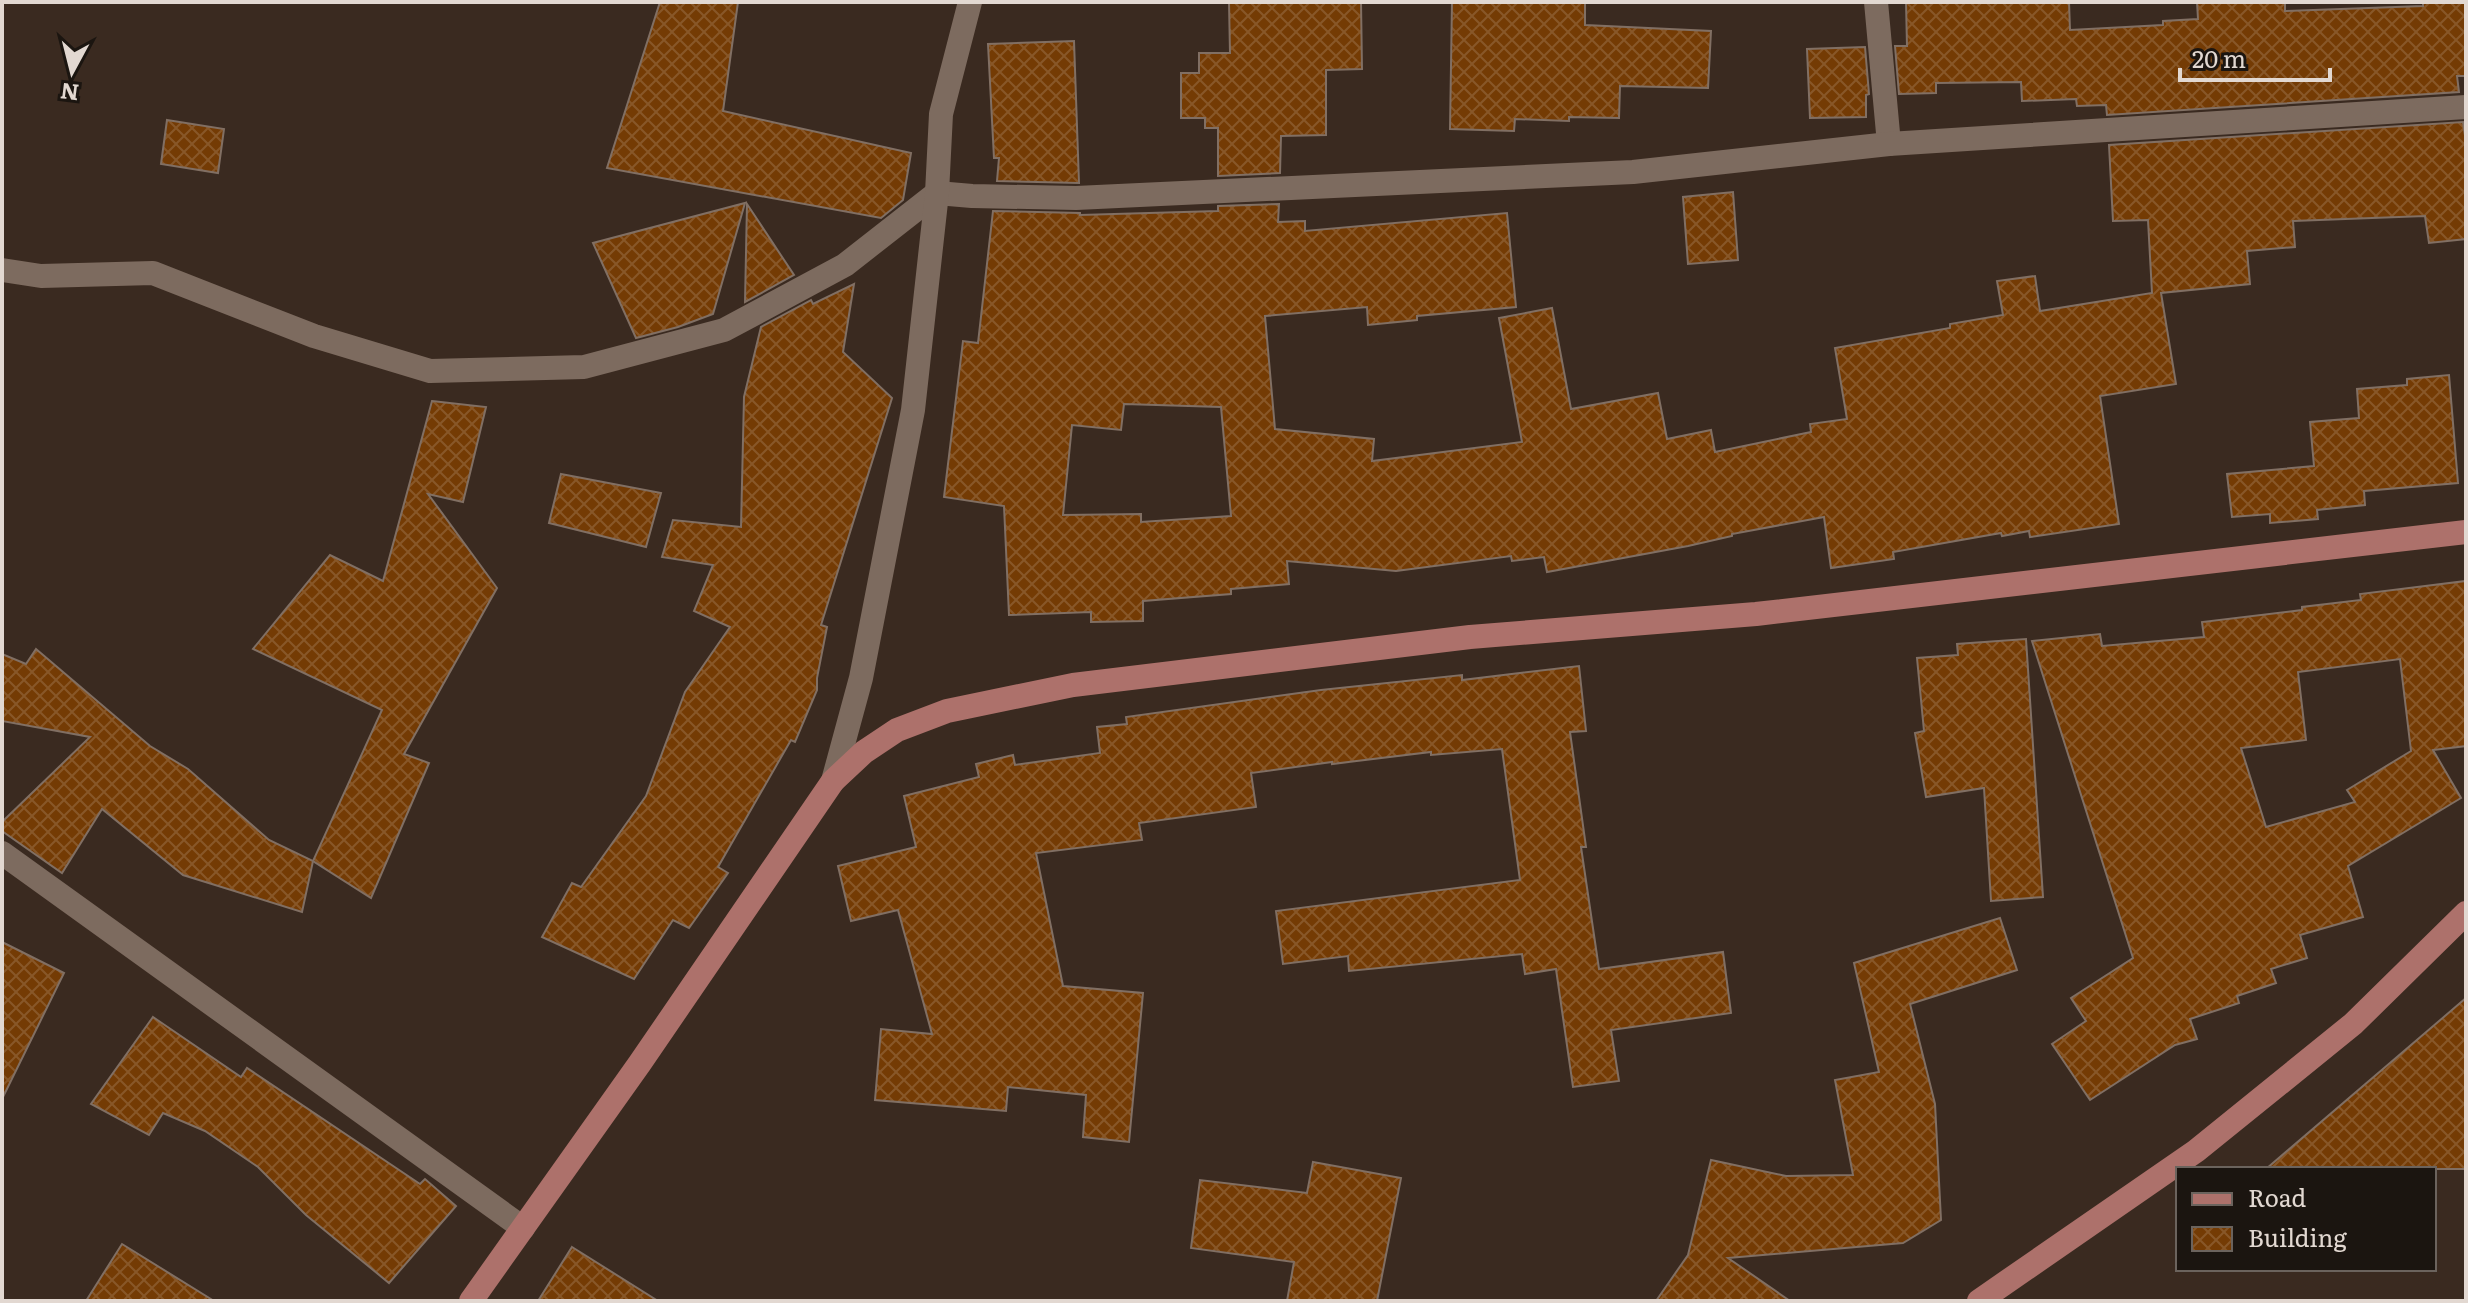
<svg xmlns="http://www.w3.org/2000/svg" width="2468" height="1303" viewBox="0 0 2468 1303" font-family="Literata,serif">
  <style>
    .building { fill: url(#building-cross-hatch); stroke: #816f63; stroke-width: 2; fill-rule: evenodd }
    .lines { fill: none; stroke-linecap: round; stroke-linejoin: round }
    .minor { stroke: #7d6b5f; stroke-width: 24 }
    .major { stroke: #ad716b; stroke-width: 24 }
  </style>
  <defs>
    <pattern id="building-cross-hatch" width="8" height="8" patternUnits="userSpaceOnUse" patternTransform="scale(2)"><rect width="8" height="8" fill="#743b04"/><path d="M0 0l8 8M0 8l8-8" fill="none" stroke="#885728"/></pattern>
  </defs>
  <rect width="100%" height="100%" fill="#3a2a20"/>
  <g class="building">
    <path d="M660,2h78l-15,109 188,42 -8,47 -22,18 -274,-50z"/>
    <path d="M1229,2h132l1,67 -36,1v65l-45,1 -1,37 -62,3v-48h-13v-10h-24v-45h18v-20h31z"/>
    <path d="M1452,2h133v23l126,6 -3,57 -88,-2 -1,32 -50,-1v4l-54,-2 -1,12 -64,-2z"/>
    <path d="M1906,2h163l1,28 93,-5v-4l35,-2 -1,-17h88v9l138,-5v-4h43v74h-9l2,16 -352,23 -1,-10 -29,1 -1,-7 -54,2 -1,-19 -85,1v10l-37,1 -4,-48h12z"/>
    <path d="M1074,41l5,142 -82,-2 2,-23h-5l-6,-114z"/>
    <path d="M1865,47l4,47 -3,1v22l-56,1 -3,-69z"/>
    <path d="M167,120l57,9 -6,44 -57,-9z"/>
    <path d="M2463,122l3,20v97l-37,4 -4,-27 -132,5 2,26 -48,4 3,33 -89,9 15,91 -76,12 19,128 -89,13 -1,-6 -27,5 -1,-3 -108,19 1,7 -63,9 -7,-51 -92,17v2l-44,10 -141,26 -3,-15 -32,4 -1,-5 -115,15 -109,-10 2,23 -58,5v5l-88,7v20l-52,1v-10l-82,3 -5,-109 -60,-9 19,-156 15,2 15,-132 87,2v2l138,-4v-5l61,-2 -1,18 27,-1v10l202,-18 9,94 -99,9v4l-49,5 -1,-18 -102,9 10,113 99,10 -2,22 150,-19 -23,-124 53,-10 19,101 87,-16 9,46 44,-9 4,22 96,-20 -1,-8 37,-5 -12,-71 115,-20v-4l53,-9 -6,-34 38,-5 5,35 112,-18 -4,-73 -35,1 -4,-76zM1124,404l97,3 10,109 -90,6v-8l-78,1 9,-90 49,5z"/>
    <path d="M1733,192l5,68 -50,4 -5,-67z"/>
    <path d="M745,203l-32,111 -35,13 -42,11 -43,-95z"/>
    <path d="M747,204l47,71 -49,27z"/>
    <path d="M854,284l-11,68 49,46 -71,227 6,2 -10,51v12l-22,52 -4,-2 -73,127 10,6 -39,55 -16,-8 -39,59 -92,-42 30,-54 9,4 65,-91 39,-104 45,-65 -36,-16 19,-46 -51,-8 11,-37 68,7 3,-130 17,-70 50,-27 2,4z"/>
    <path d="M2449,375l9,108 -94,8 1,14 -48,5 1,9 -48,4v-9l-38,3 -5,-43 87,-8 -4,-44 49,-4 -2,-29 50,-4v-6z"/>
    <path d="M432,401l54,6 -23,95 -35,-8 69,94 -93,166 25,9 -58,135 -58,-37 69,-151 -129,-61 77,-94 53,26z"/>
    <path d="M561,474l100,19 -15,54 -97,-24z"/>
    <path d="M2466,581v165l-33,4 28,48 -113,68 15,51 -63,18 7,23 -36,11 5,14 -39,13 2,7 -49,16 7,20 -22,6 -85,55 -38,-56 34,-23 -15,-23 62,-40 -101,-317 68,-7 2,12 102,-9 -2,-15 100,-12v-3l59,-7 -1,-6zM2400,659l11,92 -64,39 8,12 -89,25 -25,-79 65,-8 -8,-68z"/>
    <path d="M2026,639l17,258 -52,4 -7,-113 -58,9 -11,-64 9,-2 -7,-73 41,-3 -1,-11z"/>
    <path d="M36,649l114,97 38,23 81,71 44,21 -11,51 -119,-37 -81,-66 -40,64 -60,-42v-9l88,-85 -88,-16v-67l24,10z"/>
    <path d="M1579,666l7,65 -16,1 16,115h-5l18,122 124,-17 8,61 -120,17 8,51 -46,6 -17,-118 -31,5 -3,-20 -173,17 -1,-15 -65,8 -7,-53 244,-31 -18,-131 -71,6v-3l-99,12v-2l-81,11 5,34 -117,16 3,17 -106,13 27,133 80,7 -14,149 -46,-5 3,-42 -78,-8 -2,24 -131,-11 6,-71 51,5 -34,-124 -47,11 -13,-55 78,-19 -12,-51 75,-19 -3,-13 37,-9 2,10 85,-12 -3,-26 30,-3 -1,-7 195,-27 141,-15v5z"/>
    <path d="M2000,918l17,52 -107,34 25,100 6,116 -38,23 -175,15 62,43h-134l32,-46 23,-95 75,16 67,-1 -18,-95 44,-8 -25,-109z"/>
    <path d="M2,942l62,31 -62,126z"/>
    <path d="M2466,998v171h-200z"/>
    <path d="M153,1017l88,60 6,-9 173,116 5,-5 31,27 -67,77 -83,-68 -48,-48 -53,-36 -42,-18 -14,22 -58,-31z"/>
    <path d="M1313,1162l88,16 -24,123h-90l7,-39 -103,-14 9,-68 107,13z"/>
    <path d="M122,1244l92,57h-128z"/>
    <path d="M572,1247l86,54h-120z"/>
  </g>
  <g class="lines">
    <g class="minor">
      <path d="M1876,2l13,142"/>
      <path d="M2,270l39,6 112,-3 161,63 116,35 154,-4 140,-37 121,-65 92,-72 35,3 104,2 557,-26 256,-28 577,-37"/>
      <path d="M833,781l28,-103 52,-268 24,-217 4,-79 29,-112"/>
      <path d="M2,853l521,375"/>
    </g>
    <g class="major">
      <path d="M471,1301l169,-238 193,-282 31,-29 33,-22 50,-19 126,-26 397,-48 286,-23 710,-82"/>
      <path d="M1979,1301l217,-150 157,-127 113,-111"/>
    </g>
  </g>
  <rect width="2468" height="1303" fill="none" stroke="#e2d8d1" stroke-width="8"/>
  <rect x="2176" y="1167" width="260" height="104" fill="#1b1510" stroke="#6b635d" stroke-width="2"/>
  <rect x="2192" y="1193" width="40" height="12" fill="#ad716b" stroke="#6b635d" stroke-width="2"/>
  <text x="2248" y="1207" font-size="24" fill="#e2d8d1">Road</text>
  <rect x="2192" y="1227" width="40" height="24" fill="url(#building-cross-hatch)" stroke="#6b635d" stroke-width="2"/>
  <text x="2248" y="1247" font-size="24" fill="#e2d8d1">Building</text>
  <g transform="translate(72 72) rotate(187)" stroke="#1b1510" stroke-width="6" paint-order="stroke">
  <path d="M0-6L14 30L0 20L-14 30Z" fill="#e2d8d1"/>
  <text y="-12" font-size="22" font-weight="bold" text-anchor="middle" fill="#e2d8d1">N</text>
  </g>
  <path d="M2180 68v12h150v-12" fill="none" stroke="#e2d8d1" stroke-width="4"/>
  <text x="2192" y="68" font-size="24" fill="#e2d8d1" stroke="#1b1510" stroke-width="6" paint-order="stroke">20 m</text>
</svg>
